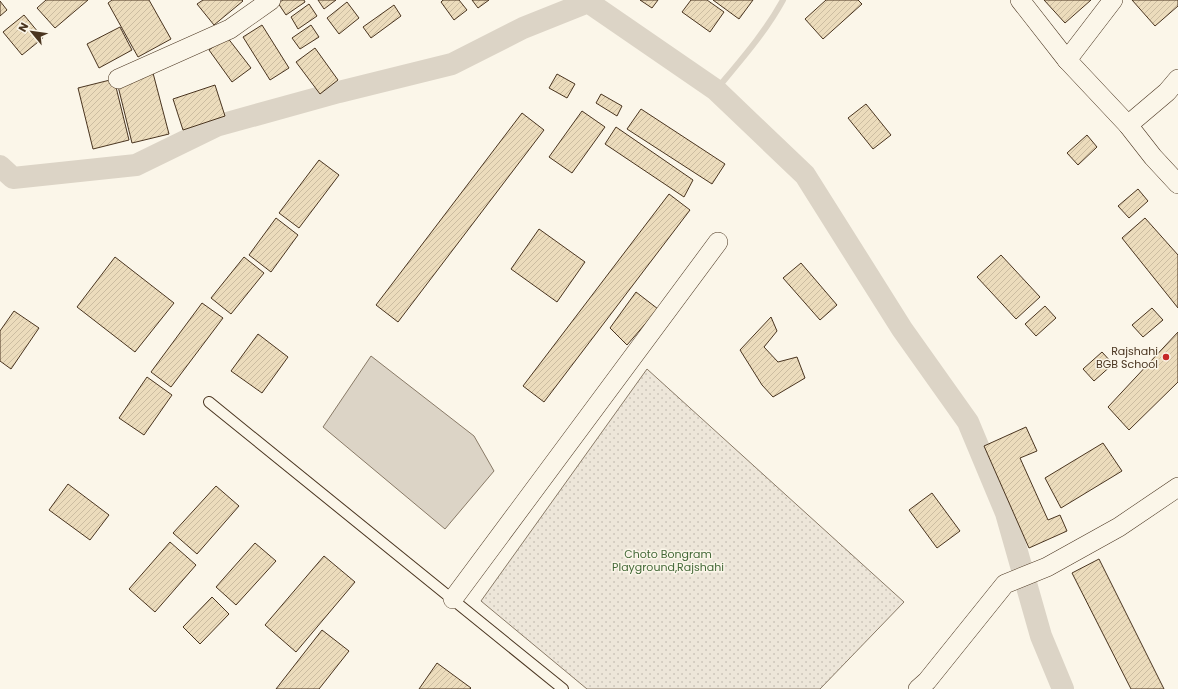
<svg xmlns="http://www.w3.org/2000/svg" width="1178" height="689" viewBox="0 0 1178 689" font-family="Poppins,sans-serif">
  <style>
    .park { fill: url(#park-dots); stroke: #887966 }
    .water { fill: #dcd4c6; stroke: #887966 }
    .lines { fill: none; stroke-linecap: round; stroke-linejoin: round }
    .stream { stroke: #dcd4c6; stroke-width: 6 }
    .canal { stroke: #dcd4c6; stroke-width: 22 }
    .building { fill: url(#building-hatch); stroke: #4a3520 }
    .service-casing { stroke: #4a3520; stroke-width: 12 }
    .minor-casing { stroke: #4a3520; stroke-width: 20 }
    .service { stroke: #fbf6e9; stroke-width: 10 }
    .minor { stroke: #fbf6e9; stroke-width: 19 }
    .poi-dot { fill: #c62828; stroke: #fbf6e9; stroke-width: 1.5 }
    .labels { text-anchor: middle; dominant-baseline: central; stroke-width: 3; stroke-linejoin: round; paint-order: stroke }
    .poi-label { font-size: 11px; fill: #4a3520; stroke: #fbf6e9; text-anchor: end }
    .park-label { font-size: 11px; fill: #436837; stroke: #fbf6e9 }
  </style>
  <defs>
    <pattern id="park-dots" width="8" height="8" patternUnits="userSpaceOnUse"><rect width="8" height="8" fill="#ede6d9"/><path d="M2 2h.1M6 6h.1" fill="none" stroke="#cdc6ba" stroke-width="1.8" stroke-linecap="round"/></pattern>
    <pattern id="building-hatch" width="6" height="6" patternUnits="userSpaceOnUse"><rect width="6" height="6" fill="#ecdcbc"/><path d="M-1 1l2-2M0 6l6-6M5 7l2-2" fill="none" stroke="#ccbda1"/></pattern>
  </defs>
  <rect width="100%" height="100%" fill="#fbf6e9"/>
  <path class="park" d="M647,369l257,233 -84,87h-233l-106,-88z"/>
  <path class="water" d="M371,356l103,80 20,35 -49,58 -122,-102z"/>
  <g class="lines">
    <path class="stream" d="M716,90c24,-29 49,-57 67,-90"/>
    <path class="canal" d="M0,166l13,12 123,-13 80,-39 123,-34 113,-28 71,-36 65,-26 128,88 89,85 97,154 66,93 38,91 35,123 22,53"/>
  </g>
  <g class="building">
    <path d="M46,0h42l-33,28 -18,-20z"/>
    <path d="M112,0h37l22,39 -33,18 -30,-54z"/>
    <path d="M203,0h39l1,1 -29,24 -17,-21z"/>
    <path d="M283,0h21l1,2 -19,13 -8,-12z"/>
    <path d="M318,0h18l-12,9z"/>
    <path d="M443,0h16l8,10 -13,10 -13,-18z"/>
    <path d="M472,0h17l-11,8z"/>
    <path d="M640,0h18l-6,8z"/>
    <path d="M691,0h16l17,12 -14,20 -28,-20z"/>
    <path d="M713,0h40l-14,19z"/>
    <path d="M826,0h32l4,4 -39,35 -18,-20z"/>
    <path d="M1044,0h47l-26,23z"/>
    <path d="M1132,0h46v6l-23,20z"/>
    <path d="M0,1l7,9 -7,6z"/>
    <path d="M347,2l12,16 -20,16 -12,-16z"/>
    <path d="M309,4l8,12 -19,13 -7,-12z"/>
    <path d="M394,5l7,11 -30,22 -8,-11z"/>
    <path d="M24,15l19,23 -21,17 -19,-23z"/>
    <path d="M262,25l27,43 -19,12 -27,-43z"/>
    <path d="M311,25l8,12 -19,12 -8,-11z"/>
    <path d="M120,27l12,23 -33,18 -12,-24z"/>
    <path d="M227,37l24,31 -19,14 -23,-32z"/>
    <path d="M315,48l23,32 -18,14 -24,-32z"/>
    <path d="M153,73l16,61 -37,9 -15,-61z"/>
    <path d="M557,74l18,10 -8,14 -18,-10z"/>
    <path d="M114,79l15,61 -36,9 -15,-61z"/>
    <path d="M215,85l10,31 -42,14 -10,-31z"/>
    <path d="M601,94l21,12 -5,10 -21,-13z"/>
    <path d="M866,104l25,31 -18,14 -25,-31z"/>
    <path d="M641,109l84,55 -13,20 -85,-55z"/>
    <path d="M582,111l23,16 -33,46 -23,-16z"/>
    <path d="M522,113l22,17 -146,192 -22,-17z"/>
    <path d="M616,127l77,53 -9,17 -79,-53z"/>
    <path d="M1087,135l10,12 -19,18 -11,-12z"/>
    <path d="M319,160l20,15 -40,53 -20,-15z"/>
    <path d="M1138,189l10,12 -19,17 -11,-12z"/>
    <path d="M669,194l21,16 -146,192 -21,-16z"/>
    <path d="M276,218l22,17 -27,37 -22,-17z"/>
    <path d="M1145,218l33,37v53l-56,-70z"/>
    <path d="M539,229l46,33 -28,40 -46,-33z"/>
    <path d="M1001,255l39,42 -24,22 -39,-42z"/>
    <path d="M115,257l59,46 -39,49 -58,-45z"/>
    <path d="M244,257l20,16 -33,41 -20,-16z"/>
    <path d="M801,263l36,42 -17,15 -37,-42z"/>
    <path d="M636,292l22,17 -31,36 -17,-17z"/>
    <path d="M202,303l21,15 -52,69 -20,-15z"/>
    <path d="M1045,306l11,12 -20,18 -11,-12z"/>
    <path d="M1152,308l11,12 -20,17 -11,-12z"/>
    <path d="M14,311l25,17 -28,41 -11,-8v-30z"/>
    <path d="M771,317l6,14 -13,16 14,15 19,-5 8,21 -32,19 -11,-12 -22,-35z"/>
    <path d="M1178,332v50l-49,48 -21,-23z"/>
    <path d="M258,334l30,23 -26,36 -31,-22z"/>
    <path d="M1102,352l11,12 -19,17 -11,-12z"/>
    <path d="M147,377l25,18 -28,40 -25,-17z"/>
    <path d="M1026,427l11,24 -17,7 28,62 12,-5 7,16 -38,17 -45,-102z"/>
    <path d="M1103,443l19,28 -61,37 -16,-30z"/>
    <path d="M68,484l41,31 -19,25 -41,-30z"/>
    <path d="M216,486l23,20 -42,48 -24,-21z"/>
    <path d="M932,493l28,38 -23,17 -28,-38z"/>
    <path d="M170,542l26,23 -41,47 -26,-23z"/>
    <path d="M255,543l21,18 -40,44 -20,-18z"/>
    <path d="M324,556l31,26 -59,70 -31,-27z"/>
    <path d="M1099,559l65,130h-33l-59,-116z"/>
    <path d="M212,597l17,17 -29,30 -17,-17z"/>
    <path d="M322,630l27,21 -30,38h-43z"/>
    <path d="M437,663l34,25 -1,1h-51z"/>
  </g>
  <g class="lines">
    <g class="service-casing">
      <path id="service" d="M209,402l354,287"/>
    </g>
    <g class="minor-casing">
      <g id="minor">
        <path d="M1020,0l47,60 61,65 25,32 25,27"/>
        <path d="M1067,60l46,-60"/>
        <path d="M118,79l112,-50 41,-29"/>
        <path d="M1128,125l39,-33 11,-13"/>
        <path d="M453,599l265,-357"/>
        <path d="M918,689l9,-8 78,-97 42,-17 72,-40 59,-40"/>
      </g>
    </g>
    <use href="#service" class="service"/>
    <use href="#minor" class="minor"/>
  </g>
  <circle class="poi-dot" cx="1166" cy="357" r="4"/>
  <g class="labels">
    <g class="poi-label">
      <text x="1158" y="351">Rajshahi<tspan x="1158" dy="13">BGB School</tspan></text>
    </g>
    <g class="park-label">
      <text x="668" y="554">Choto Bongram<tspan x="668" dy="13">Playground,Rajshahi</tspan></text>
    </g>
  </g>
  <g transform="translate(32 32) rotate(299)" stroke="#fbf6e9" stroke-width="3" paint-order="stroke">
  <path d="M0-3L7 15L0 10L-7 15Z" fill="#4a3520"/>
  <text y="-6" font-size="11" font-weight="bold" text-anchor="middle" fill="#4a3520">N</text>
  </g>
</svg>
